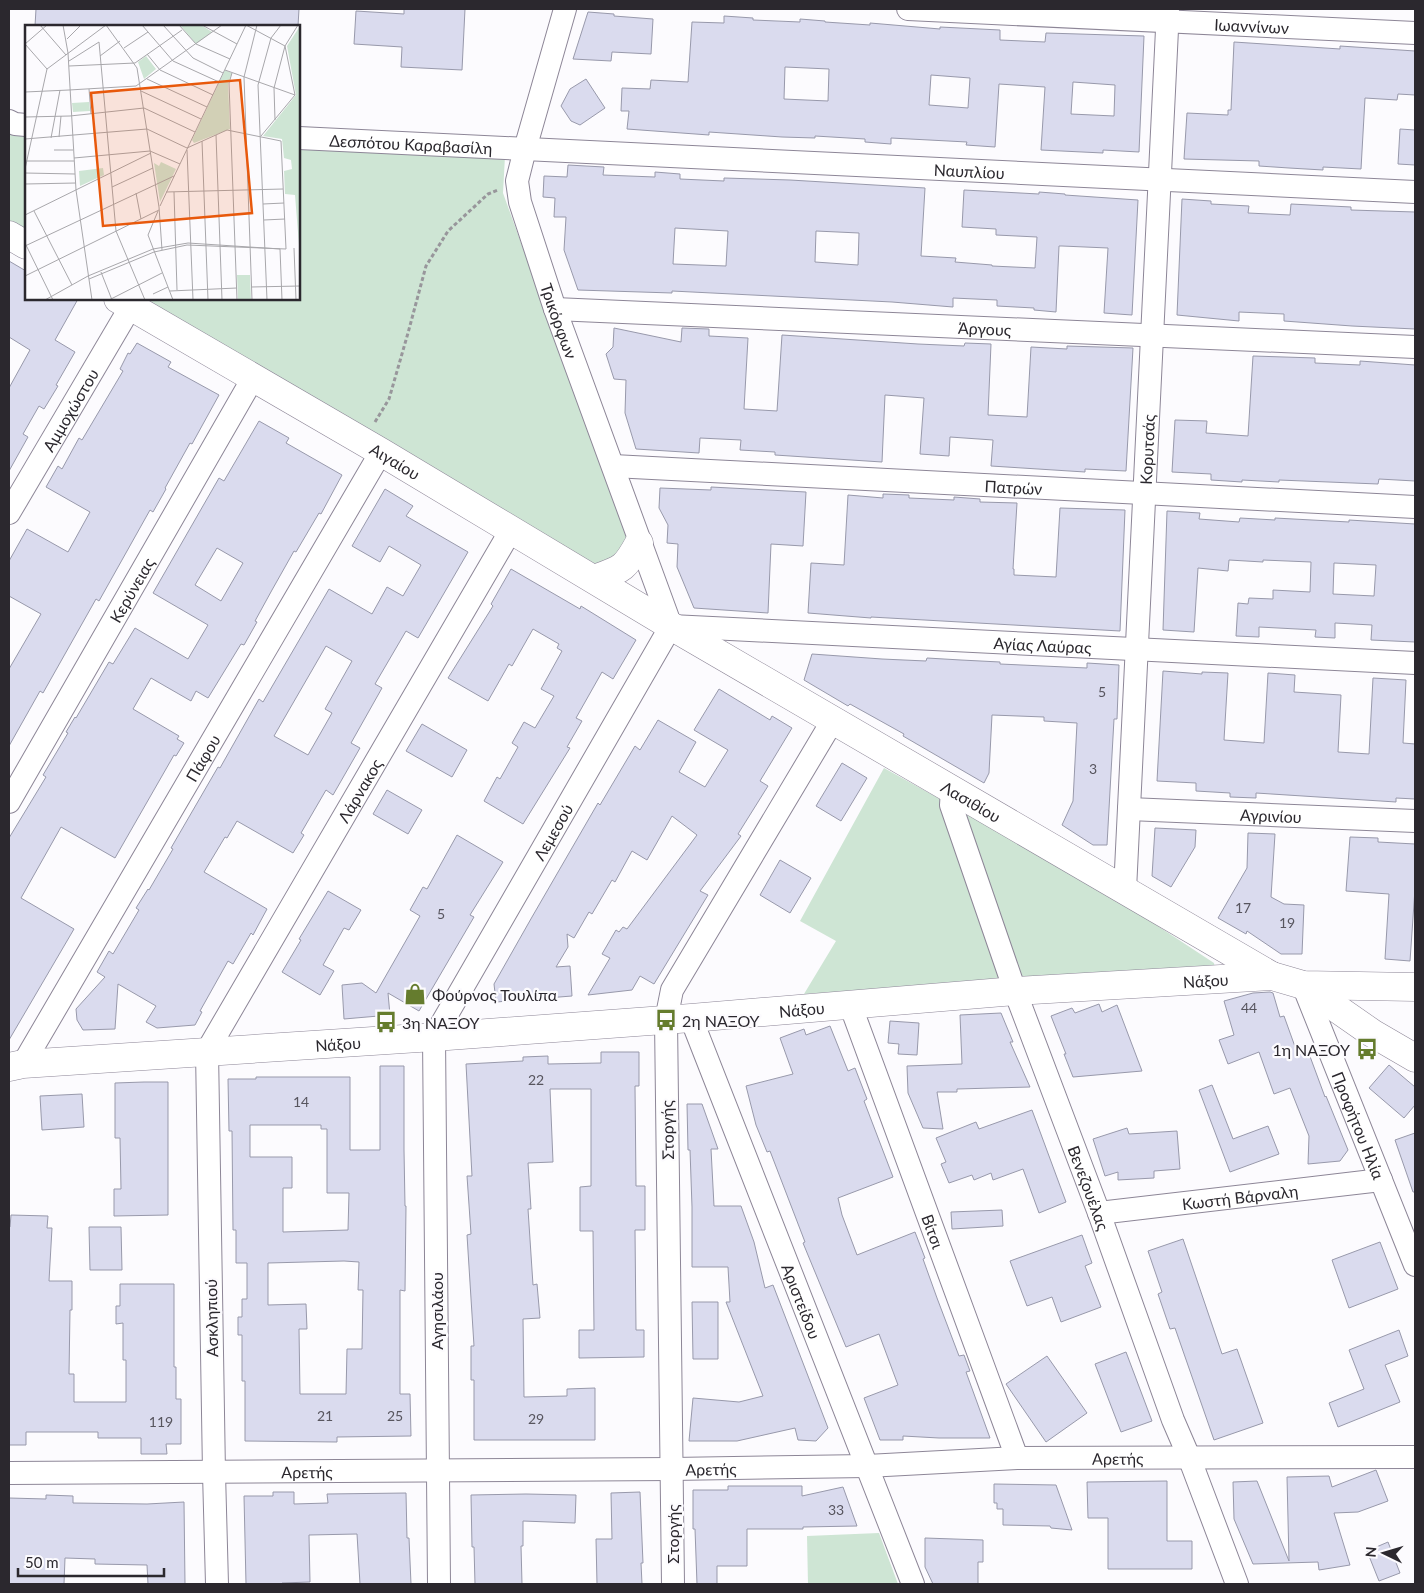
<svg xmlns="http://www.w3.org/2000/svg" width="1424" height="1593" viewBox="0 0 1424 1593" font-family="Lato,sans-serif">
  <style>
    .green { fill: #cee5d4 }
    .building { fill: #dadbee; stroke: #9899ab; fill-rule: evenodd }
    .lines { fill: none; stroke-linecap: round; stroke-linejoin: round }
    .street-casing { stroke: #8d8697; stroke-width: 24 }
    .secondary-casing { stroke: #8d8697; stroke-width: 29 }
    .path { stroke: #98969b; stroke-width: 3; stroke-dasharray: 4 2.5; stroke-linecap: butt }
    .street { stroke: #fff; stroke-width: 22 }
    .secondary { stroke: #fff; stroke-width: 28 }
    .labels { text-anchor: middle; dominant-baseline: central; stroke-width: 4.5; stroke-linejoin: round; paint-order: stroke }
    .number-label { font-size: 14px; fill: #57555e }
    .street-label { font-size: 16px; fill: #2b282e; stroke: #fcfbfe }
    .poi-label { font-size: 16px; fill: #2b282e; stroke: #fcfbfe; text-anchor: start }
    .inset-road { fill: none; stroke: #a8a7ab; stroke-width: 1 }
    .view { fill: #e8590c; fill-opacity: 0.15; stroke: #e8590c; stroke-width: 2.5 }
    .inset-edge { fill: none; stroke: #2b282e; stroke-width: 2.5 }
  </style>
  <rect width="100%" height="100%" fill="#fcfbfe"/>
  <g class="green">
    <path d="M9,126l17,4v108l-17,-10z"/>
    <path d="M299,145l206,11 -2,37 127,352 -38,25 -462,-271h169z"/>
    <path d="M884,768l213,118 117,77 1,6 -411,25 32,-53 -36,-20z"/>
    <path d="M879,1533l19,51h-90l-1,-48z"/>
  </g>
  <g class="building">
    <path d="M36,9h263l-1,17h-263z"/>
    <path d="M404,9h61l-3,61 -61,-3 1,-20 -48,-3 2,-33 48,3z"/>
    <path d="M588,12l26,2v2l39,3 -2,35 -39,-2 -1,9 -38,-2z"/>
    <path d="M724,16l29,2v2l47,2v-3l25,2v1l45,3v-2l70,6v-2l60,3v10l45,2 1,-9 98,3 -5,116 -36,-2v3l-62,-3 4,-63 -46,-3 -4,63 -29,-2 1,-3 -76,-4v6l-26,-2v-3l-50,-3v2l-33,-1 -73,-5v3l-82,-6 2,-18h-8l1,-23 28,1 1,-9 37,2 4,-60 32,1zM785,67l44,2 -1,32 -44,-2zM931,75l39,3 -2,30 -39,-3zM1073,82l42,3 -1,31 -43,-2z"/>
    <path d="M1234,42l106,7v-3l75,5v44l-17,-1 -1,6 -32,-2 -4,71 -38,-2v3l-34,-2 -30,-2v-5l-75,-2 3,-46 41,2v-5h3z"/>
    <path d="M586,79l19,29 -25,17 -9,-4 -10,-15 9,-17z"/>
    <path d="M1400,129l15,1v35l-17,-1z"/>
    <path d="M568,165l36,2 -1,8 52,2v-5l25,2v5l44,2v-3l66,2 135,8 -4,68 35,2 -1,4 37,3v1l43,2 2,-31 -41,-2v-6l-34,-2 2,-37 75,4v-2l26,2v1l73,5 -6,115 -28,-2 4,-65 -46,-2h-3l-3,66 -22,-2v-2l-37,-2v-6l-44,-2v9l-61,-5 -220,-11v2l-94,-3 -14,-40 2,-33h-12l1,-19 -12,-1 1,-21 23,1zM675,228l53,3 -2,35 -53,-2zM816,231l43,2 -1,32 -43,-3z"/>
    <path d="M1182,199l29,2v3l38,2 -1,7 42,2 1,-11 60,3v3l64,2v117l-63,-3 -68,-5v-7l-45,-2v9l-62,-6z"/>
    <path d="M9,261l17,10v28h52l-23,41 20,12 -19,33 2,1 -14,23 -5,-3 -16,28 5,3 -19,34v-83l21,-38 -21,-13z"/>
    <path d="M614,328l67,14 1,-14 27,1v7l39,2 -4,71 33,2 5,-76 136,9 46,2 1,-3 26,1 -3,71 39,2 4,-70 36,2v-3l66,2 -7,123 -41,-2v3l-94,-6 2,-26 -43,-3 -1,19 -29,-2 4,-56 -39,-3 -3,67 -107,-7v-3l-35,-2 1,-10 -41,-2 -1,15 -63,-4 -11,-36 1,-33 -12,-1 -8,-25 7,-7z"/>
    <path d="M137,343l34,19 -3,5 51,28 -27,49 -2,-1 -25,45 1,1 -13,23 -3,-2 -51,91 -3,-2 -53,94 -3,-2 -31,55v-77l32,-55 -32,-18v-35l18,-32 41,23 22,-40 -44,-25 12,-21 4,3 17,-31 3,2 41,-69 -3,-2 8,-16 2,1z"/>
    <path d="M1253,356l62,2v5l45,2v-4l55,4v116l-36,-2 -1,5 -99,-4v2l-37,-2v2l-31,-2v-6l-39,-2 3,-52 32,1 -1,12 42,3z"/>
    <path d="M259,421l30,17 -3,5 56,32 -21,39 -2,-1 -23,39 -2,-1 -22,39 -17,31 2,1 -13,23 -3,-1 -33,54 -12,-7 -5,10 -40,-23 -18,31 46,27 -2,3 7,4 -8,13 -2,-1 -59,103 -54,-31 -40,71 53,31 -65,111v-202l37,-61 -3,-2 25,-42 -2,-1 9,-15 1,1 33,-56 4,2 22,-36 53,31 20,-34 -55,-32 66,-115 5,3zM217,548l26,15 -22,38 -26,-16z"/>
    <path d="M711,487l95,5 -3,54 -32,-2 -3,69 -74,-5 -17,-41 1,-23 -11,-1 1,-18 -9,-17 1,-20 51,2z"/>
    <path d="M385,489l28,17 -7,10 62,36 -50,86 -12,-7 -31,53 7,4 -31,55 9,5 -27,47 -7,-5 -25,43 3,2 -11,18 -56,-32 -10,17 -2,-1 -21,35 63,37 -14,26 -2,-2 -18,31 -5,-3 -28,50 2,1 -7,13 -38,3 -11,-6 10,-16 -38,-22 -3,45 -32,1 -6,-10 -1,-11 29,-32 -8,-5 12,-21 4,3 26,-44 -3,-2 12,-19 1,1 24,-41 -2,-1 47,-81 2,1 39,-69 4,3 66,-113 43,25 15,-27 16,9 18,-31 -32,-19 -9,16 -28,-16zM326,646l26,15 -27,48 7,4 -24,42 -34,-19z"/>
    <path d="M883,494l26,1v3l45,2v-3l26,2v3l37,1 -4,66h1v6l42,2 4,-69 65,2 -5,121 -249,-14v1l-63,-5 3,-50 33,2 4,-70 35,3z"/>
    <path d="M1167,511l33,2 -1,6 40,3 1,-4 35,2v-2l74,4v-2l66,4v118l-44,-2 1,-15 -37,-2v15l-20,-1 1,-7 -57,-3v10l-23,-1 2,-33 10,1 1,-6 24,1v-9l37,2 1,-30 -48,-2v2l-34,-2 -1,11 -30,-3 -4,64 -31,-2zM1334,563l42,2 -2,31 -41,-2z"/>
    <path d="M511,569l69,40 1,-3 55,34 -23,39 -11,-7 -26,46 6,3 -15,26 3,1 -47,76 -39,-23 13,-24 3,2 18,-32 -6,-4 12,-21 11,6 19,-32 -13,-7 21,-38 -5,-3 2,-4 -26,-15 -21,37 -3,-2 -21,37 -40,-23 45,-72 -2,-2z"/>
    <path d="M812,654l70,5 44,2 1,-3 34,2 39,2v2l87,4v-5l32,2 -2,54h-3l-7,126h-14l-31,-20 11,-24 4,-78 -33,-2v-4l-52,-2 -3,58 -5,10 -81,-47 1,-2 -54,-30 -2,2 -44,-26z"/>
    <path d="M1163,671l39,3v-2l26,1 -4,67 40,3 4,-70 27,2 -1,17 47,3 -3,57 31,2 4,-76 33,2 -3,63 12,1v55l-19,-1v4l-140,-9v5l-26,-1v-4l-34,-2v-8l-39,-2z"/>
    <path d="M719,689l51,31 2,-4 20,12 -32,53 8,5 -30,48 3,2 -41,55 8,4 -54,89 -14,-8 -8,14 -44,5 22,-37 -8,-4 14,-24 3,2 4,-5 4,2 70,-94 -25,-19 -25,44 -15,-9 -17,31 -3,-2 -20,34 -3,-2 -15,26 -7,-4 1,13 -12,20 14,-1 2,30 -76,6 -2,-18 38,-67 66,-114 2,2 35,-59 5,4 18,-30 38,22 -17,30 26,15 23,-37 -34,-20z"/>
    <path d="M422,724l45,26 -15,27 -46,-26z"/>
    <path d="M842,763l25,15 -26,43 -25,-15z"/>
    <path d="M387,790l35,20 -14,24 -35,-20z"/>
    <path d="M1155,828l41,2 -1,17 -24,40 -19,-11z"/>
    <path d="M1248,833l27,1 -4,63 13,7 20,1 -2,49h-21l-34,-23 -1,3 -28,-16 29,-50z"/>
    <path d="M457,835l46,27 -33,53 4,2 -55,94 -31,-18 2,22 -46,4 -2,-34 20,-2 14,10 44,-77 -10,-6 13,-23 4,2z"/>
    <path d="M1350,837l28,1v4l37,2v45l-5,72 -25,-2 4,-65 -43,-3z"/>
    <path d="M780,860l31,18 -21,35 -30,-18z"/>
    <path d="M328,891l33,19 -12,20 -5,-2 -21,37 11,6 -14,24 -38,-23 19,-32 -2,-1z"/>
    <path d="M1270,992l3,1 7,24 4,-1 14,39 10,-4 17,46 1,-1 22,54 -8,11 -32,3 1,-28 -19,-48 -16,6 -15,-42 -31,12 -9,-24 15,-5 -10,-34 29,-8z"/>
    <path d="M1099,1004l3,8 15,-7 25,66 -69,6 -9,-23h2l-15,-38 21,-8 3,5z"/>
    <path d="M1001,1013l12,29h-3l20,45 -73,2v3h-20l6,37 -20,-1 -15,-35 -1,-27 55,-2 -2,-49z"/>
    <path d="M890,1021l29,2 -2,32 -19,-1 1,-10 -11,-1z"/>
    <path d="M830,1026l18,45 7,-3 12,31 -3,2 29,76 -55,21 4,17 15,40 58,-23 10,26 -2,1 14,39 22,58 5,-1 6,16 -4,1 24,66h-51l-36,-2v4h-23l-16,-42 34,-13 -19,-51 -33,13 -43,-104 2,-1 -35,-91 -3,1 -11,-27 -10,-39 47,-12 -13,-36 24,-9 2,6z"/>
    <path d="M601,1052h38v34h-4l1,100h9v44h-10l1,100h8v27l-65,1v-28h15l-1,-99h-13v-44l11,-1v-97h-41l3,73 -25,1 3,46h-3l5,76 4,-1 3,34 -17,1 1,78 43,-1v-7l28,-1v52h-121v-60h-3v-34h3l-7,-111 4,-1 -4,-58h5l-6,-112 57,-3v-4l25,-1v8l53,-1z"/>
    <path d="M1389,1065l26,22v18l-11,13 -35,-30z"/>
    <path d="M380,1066h24v84l1,56h1l-1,85 -5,-1v104h10l1,42 -74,1v5l-92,-1v-60h-3v-46h-4v-18h4v-18h5v-36h-11v-33h-3l-1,-99h-3l-1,-52h28v-2h94v73h30zM250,1125h71v4h6v64h22l-1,37 -65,2v-44h9v-31h-42zM344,1261l15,1 -1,28h5l-1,59h-15l-1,45h-46l-1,-65h8l-1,-25 -38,1v-42z"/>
    <path d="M144,1082h24v133l-54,1v-27h7l-1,-51h-5v-55z"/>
    <path d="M1212,1085l21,54 35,-13 11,28 -49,18 -31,-82z"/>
    <path d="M82,1094l2,33 -42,3 -2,-34z"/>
    <path d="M687,1104h15l16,45h-7l3,57h27l13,36 11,46 8,-3 55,143 -12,13 -18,-1 -3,-12 -58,13h-48l4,-43 46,4 24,-6 -37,-94h4l-2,-35h-36v-60l-2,-57h-2z"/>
    <path d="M1032,1110l34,92 -27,11 -16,-44 -30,11 -2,-7 -17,7 -2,-5 -23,8 -8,-19 5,-2 -10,-24 40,-16 3,7z"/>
    <path d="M1127,1128l2,6 48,-3 3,38 -26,2v7l-36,2v-8l-13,4 -12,-37z"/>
    <path d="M1415,1133v59h-2l-18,-52z"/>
    <path d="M1002,1210l1,16 -51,3 -1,-17z"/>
    <path d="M11,1215l37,1 -1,12h5l-3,53h23v29h-2l-1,64h5v28h52v-42h-3v-37l-7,1v-18h4v-22h54v83h2v32h5v45h-15l1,10h-26v-16h-43v-6h-72v13h-17v-218h1z"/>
    <path d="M89,1227h32l1,43h-32z"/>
    <path d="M1082,1235l10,28 -7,3 16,41 -40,15 -9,-25 -25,9 -17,-45z"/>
    <path d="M1183,1239l39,115 15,-5 26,74 -49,17 -39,-112 -5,1 -12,-35 4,-2 -14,-41z"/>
    <path d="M1380,1242l18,47 -49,19 -17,-48z"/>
    <path d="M692,1302h26v57h-25z"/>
    <path d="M1399,1330l9,26 -23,9 15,37 -62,25 -9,-24 35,-14 -15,-39z"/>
    <path d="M1126,1352l26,69 -31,11 -26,-68z"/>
    <path d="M1047,1356l40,57 -41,29 -40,-58z"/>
    <path d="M1376,1470l12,31 -30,11 -24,1 16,52 -31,5 -1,-8 -65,2 -19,-45 -1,-37 24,-1 32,80 -2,-84 42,-1 3,11z"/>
    <path d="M1167,1481v60h25v28h-84v-51h-20l-1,-36z"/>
    <path d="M994,1484l62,1 16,45 -21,-2 -1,-2 -47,-1v-16h-6v-6h-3z"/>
    <path d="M728,1486h74v10l41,-9 14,39 -54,1v2h-56v37h-30v18h-20l-2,-55h-2v-39h35z"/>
    <path d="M273,1492h21v12l34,-1 -1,-9 79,-1 1,45h2l2,46h-51l-3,-50 -48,1 1,47 -28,1v1h-36l-2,-88h29z"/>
    <path d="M640,1492l3,71h-2l1,21h-45l-1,-45h16l-1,-46z"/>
    <path d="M526,1494l50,1 -1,28 -52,-2v25h-2l1,38h-47l-1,-37h-2l-1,-52z"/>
    <path d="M46,1495l27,1v7l74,1 37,-2 1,82h-37l-1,-19 -52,-1v-5l-30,-1 -1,26h-55v-86l37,1z"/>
    <path d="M925,1538l58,2v22h-5v22h-45l-8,-17z"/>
    <path d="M1388,1542l12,31 -21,8 -12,-30z"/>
  </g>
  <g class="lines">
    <g class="street-casing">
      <g id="street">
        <path id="s1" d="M565,9l-40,140 -8,32 3,21 35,107 116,317"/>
        <path id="s2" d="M908,9l507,24"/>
        <path d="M9,121l6,3 11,1"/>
        <path id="s3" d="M299,138l1116,54"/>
        <path id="s4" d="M555,309l860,38"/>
        <path id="s5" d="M613,466l802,41"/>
        <path id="s6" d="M9,513l122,-207"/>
        <path id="s7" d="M671,626l744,37"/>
        <path id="s8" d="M952,790l-1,15 64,186 84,222 74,207 16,37 48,127"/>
        <path id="s9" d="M9,802l244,-424"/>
        <path id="s10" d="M1129,809l286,12"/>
        <path id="s11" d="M1125,890l43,-881"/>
        <path id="s12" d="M1303,985l112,280"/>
        <path id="s13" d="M850,1004l167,454"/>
        <path id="s14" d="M691,1018l222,566"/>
        <path id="s15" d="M23,1064l358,-612"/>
        <path id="s16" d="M1099,1213l282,-33"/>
        <path id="s17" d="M9,1473l663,-4 195,-3 150,-8 398,-1"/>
        <path id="s18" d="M217,1584l-3,-111 -7,-422 304,-521"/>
        <path id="s19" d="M439,1584l-5,-547 237,-411"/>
        <path d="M673,1584l-7,-564 6,-30 161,-270"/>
      </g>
    </g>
    <g class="secondary-casing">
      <g id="secondary">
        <path d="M9,235l17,10"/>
        <path id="s20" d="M118,299l263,153 290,174 601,350"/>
        <path d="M594,579c28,-10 31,-10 45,-36"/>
        <path d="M1303,985l69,48 43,25"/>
        <path id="s21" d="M9,1067l14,-3 411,-27 257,-19 324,-27 257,-15 31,9 112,2"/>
      </g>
    </g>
    <path class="path" d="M375,422l14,-23 19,-66 18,-67 22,-35 40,-37 10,-4"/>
    <use href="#street" class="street"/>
    <use href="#secondary" class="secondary"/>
  </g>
  <defs>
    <g id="shop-bare" transform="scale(1.725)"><path d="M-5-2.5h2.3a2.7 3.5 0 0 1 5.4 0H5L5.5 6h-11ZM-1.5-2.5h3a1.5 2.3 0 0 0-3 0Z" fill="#657c2e" stroke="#fcfbfe" stroke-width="2.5" paint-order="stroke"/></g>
    <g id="bus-bare" transform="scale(1.725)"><path d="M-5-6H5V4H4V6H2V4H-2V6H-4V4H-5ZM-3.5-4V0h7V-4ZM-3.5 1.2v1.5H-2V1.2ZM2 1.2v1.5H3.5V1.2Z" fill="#657c2e" stroke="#fcfbfe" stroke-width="2.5" paint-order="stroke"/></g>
  </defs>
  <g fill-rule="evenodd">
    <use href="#shop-bare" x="415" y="994"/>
    <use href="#bus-bare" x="666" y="1020"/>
    <use href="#bus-bare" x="386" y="1022"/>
    <use href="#bus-bare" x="1367" y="1049"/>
  </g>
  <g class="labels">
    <g class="number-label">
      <text x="1102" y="691">5</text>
      <text x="1093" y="768">3</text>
      <text x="1243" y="907">17</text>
      <text x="441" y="913">5</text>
      <text x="1287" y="922">19</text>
      <text x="1249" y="1007">44</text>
      <text x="536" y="1079">22</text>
      <text x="301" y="1101">14</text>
      <text x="325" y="1415">21</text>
      <text x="395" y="1415">25</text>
      <text x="536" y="1418">29</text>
      <text x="161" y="1421">119</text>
      <text x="836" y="1509">33</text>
    </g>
    <g class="street-label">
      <text stroke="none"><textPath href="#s2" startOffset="344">Ιωαννίνων</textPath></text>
      <text stroke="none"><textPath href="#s3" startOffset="112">Δεσπότου Καραβασίλη</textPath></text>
      <text stroke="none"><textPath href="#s3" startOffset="671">Ναυπλίου</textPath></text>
      <text stroke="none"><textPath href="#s1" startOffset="325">Τρικόρφων</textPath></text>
      <text stroke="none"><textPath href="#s4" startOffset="430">Άργους</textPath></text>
      <text stroke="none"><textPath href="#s6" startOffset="120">Αμμοχώστου</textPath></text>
      <text stroke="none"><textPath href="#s11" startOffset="441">Κορυτσάς</textPath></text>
      <text stroke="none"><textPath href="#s20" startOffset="321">Αιγαίου</textPath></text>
      <text stroke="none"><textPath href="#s5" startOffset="401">Πατρών</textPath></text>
      <text stroke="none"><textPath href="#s9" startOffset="245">Κερύνειας</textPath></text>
      <text stroke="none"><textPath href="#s7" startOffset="372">Αγίας Λαύρας</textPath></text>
      <text stroke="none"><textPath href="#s15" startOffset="355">Πάφου</textPath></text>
      <text stroke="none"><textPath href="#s18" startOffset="835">Λάρνακος</textPath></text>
      <text stroke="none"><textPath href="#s20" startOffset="990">Λασιθίου</textPath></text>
      <text stroke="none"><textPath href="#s10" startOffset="142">Αγρινίου</textPath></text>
      <text stroke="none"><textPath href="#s19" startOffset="784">Λεμεσού</textPath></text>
      <text stroke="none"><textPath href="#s21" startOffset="1200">Νάξου</textPath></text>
      <text stroke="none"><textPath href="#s21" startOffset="795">Νάξου</textPath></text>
      <text stroke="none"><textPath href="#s21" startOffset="330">Νάξου</textPath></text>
      <text stroke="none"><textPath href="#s12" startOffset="151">Προφήτου Ηλία</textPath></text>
      <text transform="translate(667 1130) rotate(-91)">Στοργής</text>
      <text stroke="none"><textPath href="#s8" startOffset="422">Βενεζουέλας</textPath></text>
      <text stroke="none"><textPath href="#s16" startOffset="142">Κωστή Βάρναλη</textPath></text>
      <text stroke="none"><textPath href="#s13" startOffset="242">Βίτσι</textPath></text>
      <text stroke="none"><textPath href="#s14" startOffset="304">Αριστείδου</textPath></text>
      <text transform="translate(436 1311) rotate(-90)">Αγησιλάου</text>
      <text transform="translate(211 1318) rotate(-91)">Ασκληπιού</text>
      <text stroke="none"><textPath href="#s17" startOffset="1109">Αρετής</textPath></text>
      <text stroke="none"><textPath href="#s17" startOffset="702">Αρετής</textPath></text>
      <text stroke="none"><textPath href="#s17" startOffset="298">Αρετής</textPath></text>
      <text transform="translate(672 1534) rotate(-90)">Στοργής</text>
    </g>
    <g class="poi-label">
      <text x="432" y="994">Φούρνος Τουλίπα</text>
      <text x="682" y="1020">2η ΝΑΞΟΥ</text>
      <text x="402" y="1022">3η ΝΑΞΟΥ</text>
      <text x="1350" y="1049" text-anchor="end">1η ΝΑΞΟΥ</text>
    </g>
  </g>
  <g transform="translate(25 25)">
    <rect width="275" height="275" fill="#fcfbfe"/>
    <path d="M155,0h21l11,7 -16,12zM275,1v218l-1,1 -4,-50 -10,-1 -1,-23 8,-2 -1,-9 -7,-2 -2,-19 -19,-3 33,-41 -9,-49zM121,31l10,13 -12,10 -6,-17zM200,45l7,3 -4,10 2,46 -36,14 -2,-3zM64,77l1,9 -17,1 -1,-9zM136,137l15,7 -16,33 -6,-39 5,3zM78,143l1,7 -24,11 -1,-15zM212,250h13l1,25h-13z" fill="#cee5d4"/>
    <path class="inset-road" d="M15,0l26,30M38,0l5,28 8,137 16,110M81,0l31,43 22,139 3,43M117,0l31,36 46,21M138,0l30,33 30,15M154,0l17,19 34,15M177,0l35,19M221,0l39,21 10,49M42,14l14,-14M0,19l22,25M0,19l22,-19M99,23l24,-16M122,29l13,16 53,25M75,31l20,-15M44,36l30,-19 17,189 29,69M44,41l66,-3 47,-33M200,45l70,25M207,48l-3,10 8,217M122,54l60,28M64,64l2,25M44,65l67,-4 86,-61M116,66l60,28M0,67l44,-2M0,92l45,-1 74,-8 51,24M250,95l-1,-32 11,-42 13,-21M191,110l6,165M236,111l34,-41M34,112l2,-21M26,113l9,-48M0,114l122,-10 40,19M177,116l6,159M29,125h19M162,125l6,150M49,133l76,-7 30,13M0,136h49M0,144l22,-100 59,-44M0,148l50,1M0,159l51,-1M87,162l41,-19M141,167l117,-3M149,167l3,98M111,168l5,26M238,179l21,-1M135,181l86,-181M9,186l38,74M133,186l-10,24 25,65M0,190l126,-62M239,195l21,-1M0,218l28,57M0,221l149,-70M269,223l2,52M255,224l2,51M76,247l11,28M0,251l134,-66M63,251l65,-27 35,-6 92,6M64,254l65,-27 33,-7 99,4 -5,-108 -54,-11 -40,18M226,262l49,-1M145,266l67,-3M128,269l15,-7M20,275l43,-24M84,275l53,-27M227,275l-8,-223 13,-52M242,275l-9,-215 13,-47 10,-13"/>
    <path class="view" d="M215,55l12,133 -149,13 -12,-133z"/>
    <rect width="275" height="275" class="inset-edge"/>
  </g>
  <rect width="1424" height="1593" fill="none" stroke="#2b282e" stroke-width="20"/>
  <g transform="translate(1384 1553) rotate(275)" stroke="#fcfbfe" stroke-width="4" paint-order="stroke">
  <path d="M0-4L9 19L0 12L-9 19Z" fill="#2b282e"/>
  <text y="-8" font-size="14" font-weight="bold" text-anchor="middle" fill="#2b282e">N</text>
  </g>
  <path d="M18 1568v8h146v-8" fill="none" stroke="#2b282e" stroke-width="2.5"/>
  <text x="25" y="1568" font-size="15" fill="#2b282e" stroke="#fcfbfe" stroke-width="4" paint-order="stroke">50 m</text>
</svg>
